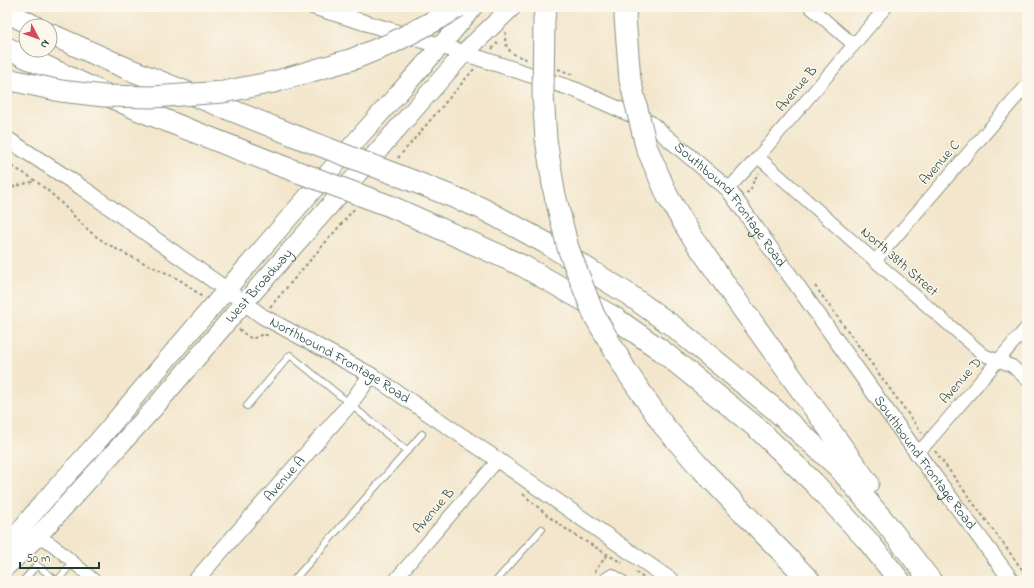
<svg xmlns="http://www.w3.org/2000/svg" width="1034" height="588" viewBox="0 0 1034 588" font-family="'Indie Flower',sans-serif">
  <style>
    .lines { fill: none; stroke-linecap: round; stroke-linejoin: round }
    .service-casing { stroke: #899280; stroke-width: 8 }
    .minor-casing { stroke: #899280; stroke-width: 14 }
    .tertiary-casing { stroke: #899280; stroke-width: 17 }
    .primary-casing { stroke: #899280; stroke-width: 20 }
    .motorway-casing { stroke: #899280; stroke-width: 23 }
    .path { stroke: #899280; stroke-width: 2; stroke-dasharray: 3 3; stroke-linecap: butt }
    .service { stroke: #fff; stroke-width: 6 }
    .minor { stroke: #fff; stroke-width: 12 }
    .tertiary { stroke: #fff; stroke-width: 15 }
    .primary { stroke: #fff; stroke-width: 18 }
    .motorway { stroke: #fff; stroke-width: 21 }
    .motorway-bridge-casing { stroke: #899280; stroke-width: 23; stroke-linecap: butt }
    .motorway-bridge { stroke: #fff; stroke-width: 21 }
    .labels { text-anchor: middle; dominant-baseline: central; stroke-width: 3; stroke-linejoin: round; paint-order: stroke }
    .street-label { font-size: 14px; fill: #1f3d34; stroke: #fbf7ec }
  </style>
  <rect width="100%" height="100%" fill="#fbf7ec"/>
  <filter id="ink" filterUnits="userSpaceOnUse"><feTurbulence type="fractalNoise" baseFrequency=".025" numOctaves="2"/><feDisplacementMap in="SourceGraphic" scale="8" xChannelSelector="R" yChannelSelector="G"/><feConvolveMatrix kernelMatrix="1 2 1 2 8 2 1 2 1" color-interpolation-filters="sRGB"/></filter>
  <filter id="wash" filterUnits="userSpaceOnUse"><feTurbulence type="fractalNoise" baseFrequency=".012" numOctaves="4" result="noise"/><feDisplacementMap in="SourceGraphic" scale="16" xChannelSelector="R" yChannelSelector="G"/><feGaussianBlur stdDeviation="0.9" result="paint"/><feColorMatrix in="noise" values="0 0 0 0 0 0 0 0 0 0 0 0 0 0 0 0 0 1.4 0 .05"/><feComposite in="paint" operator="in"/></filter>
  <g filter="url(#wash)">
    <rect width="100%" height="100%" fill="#f3e6cc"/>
  </g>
  <g filter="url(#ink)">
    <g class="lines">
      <g class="service-casing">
        <g id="service">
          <path d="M247,406l43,-51 60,49 57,47"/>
          <path d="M23,581l14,-16 20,16"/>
          <path d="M57,581l16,-19"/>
          <path d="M293,581l129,-147"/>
          <path d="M496,581l46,-52"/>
        </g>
      </g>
      <g class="minor-casing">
        <g id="minor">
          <path d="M810,7l44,38"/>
          <path d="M758,157l117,104 109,94 28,11 15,14"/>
          <path d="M728,189l30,-32 128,-150"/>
          <path d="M875,261l152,-176"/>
          <path d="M917,453l11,-11 99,-115"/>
          <path d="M38,536l15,9 42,36"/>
          <path d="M394,581l104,-121"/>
          <path d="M603,581l9,-6 9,6"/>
        </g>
      </g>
      <g class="tertiary-casing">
        <g id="tertiary">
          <path id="s1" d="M314,7l150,46 112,37 74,33 78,66 189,264 95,128"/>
          <path id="s2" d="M7,139l74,48 146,103 35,26 109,59 127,85 174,121"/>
          <path id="s3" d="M195,581l155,-177 21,-29"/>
        </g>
      </g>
      <g class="primary-casing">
        <g id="primary">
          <path d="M7,549c29,-44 69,-81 102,-121 80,-96 163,-191 246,-286 39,-45 81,-88 118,-135"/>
          <path id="s4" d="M7,566l31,-30 117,-129 74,-87 235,-267 48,-46"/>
        </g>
      </g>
      <g class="motorway-casing">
        <g id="motorway">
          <path d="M7,12l27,14"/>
          <path d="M50,34l76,34 177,71"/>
          <path d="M7,48l12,6 120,56 140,55"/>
          <path d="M413,181l68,27 65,35 82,51 46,33 98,80 66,60 47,55 46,59"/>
          <path d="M390,206l133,60 92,52 47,33 95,77 57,55 53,57 33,41"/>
          <path d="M691,235l43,62 134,186"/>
          <path d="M736,505l74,76"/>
        </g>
      </g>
      <g class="path">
        <path d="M506,32c-4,18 7,23 23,28"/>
        <path d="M492,49l6,-7"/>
        <path d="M558,69l16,6"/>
        <path d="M398,158l76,-89"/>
        <path d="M7,164c17,8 34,20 48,33 14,13 26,28 42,40 25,18 55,28 81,42 9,5 17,12 25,19"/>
        <path d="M7,190l6,-3 22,-6"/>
        <path d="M746,193l4,-2 4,-11 5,-7"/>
        <path d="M815,286l107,147"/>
        <path d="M270,307l85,-99"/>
        <path d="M239,329l7,6 6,4 9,-4h8"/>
        <path d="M935,451l92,125"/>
        <path d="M523,494l25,22 25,18 49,29"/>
        <path d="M596,572l-1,-1 13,-17"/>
        <path d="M636,572l11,9"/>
      </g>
      <use href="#service" class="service"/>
      <use href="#minor" class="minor"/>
      <use href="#tertiary" class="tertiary"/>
      <use href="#primary" class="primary"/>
      <use href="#motorway" class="motorway"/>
      <g class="motorway-bridge-casing">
        <g id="motorway-bridge">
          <path d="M546,7l-2,12 -1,75 3,45 8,52 14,57 26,67 33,57 37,54 33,38 39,41"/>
          <path d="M626,7l-1,10 5,63 16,66 22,51 23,38"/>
          <path d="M7,79l54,12 43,5 49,1 70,-5 51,-10 79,-23 37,-15 48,-25 20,-12"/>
          <path d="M303,139l110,42"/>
          <path d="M279,165l111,41"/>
        </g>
      </g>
      <use href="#motorway-bridge" class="motorway-bridge"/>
    </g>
  </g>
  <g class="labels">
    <g class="street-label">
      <text transform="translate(797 89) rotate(-50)">Avenue B</text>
      <text transform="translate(940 163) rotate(-49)">Avenue C</text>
      <text stroke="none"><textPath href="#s1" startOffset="471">Southbound Frontage Road</textPath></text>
      <text transform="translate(899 262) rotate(41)">North 38th Street</text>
      <text stroke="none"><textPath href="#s4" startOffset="377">West Broadway</textPath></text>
      <text stroke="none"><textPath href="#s2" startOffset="400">Northbound Frontage Road</textPath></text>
      <text transform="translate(961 381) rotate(-49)">Avenue D</text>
      <text stroke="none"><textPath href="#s1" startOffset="795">Southbound Frontage Road</textPath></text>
      <text stroke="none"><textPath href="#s3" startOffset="136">Avenue A</textPath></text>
      <text transform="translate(434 511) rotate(-49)">Avenue B</text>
    </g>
  </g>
  <rect width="1034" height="588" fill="none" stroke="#fbf7ec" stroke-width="24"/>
  <g transform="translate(38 38) rotate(131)"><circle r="19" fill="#fbf7ec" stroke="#a3ada2"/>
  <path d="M0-3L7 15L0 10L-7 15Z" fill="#d1495b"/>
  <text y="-6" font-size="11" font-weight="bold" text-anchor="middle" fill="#1f3d34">N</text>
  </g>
  <path d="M20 562v6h79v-6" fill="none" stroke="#1f3d34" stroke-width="2"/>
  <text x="26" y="562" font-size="12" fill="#1f3d34" stroke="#fbf7ec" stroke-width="3" paint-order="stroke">50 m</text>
</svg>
